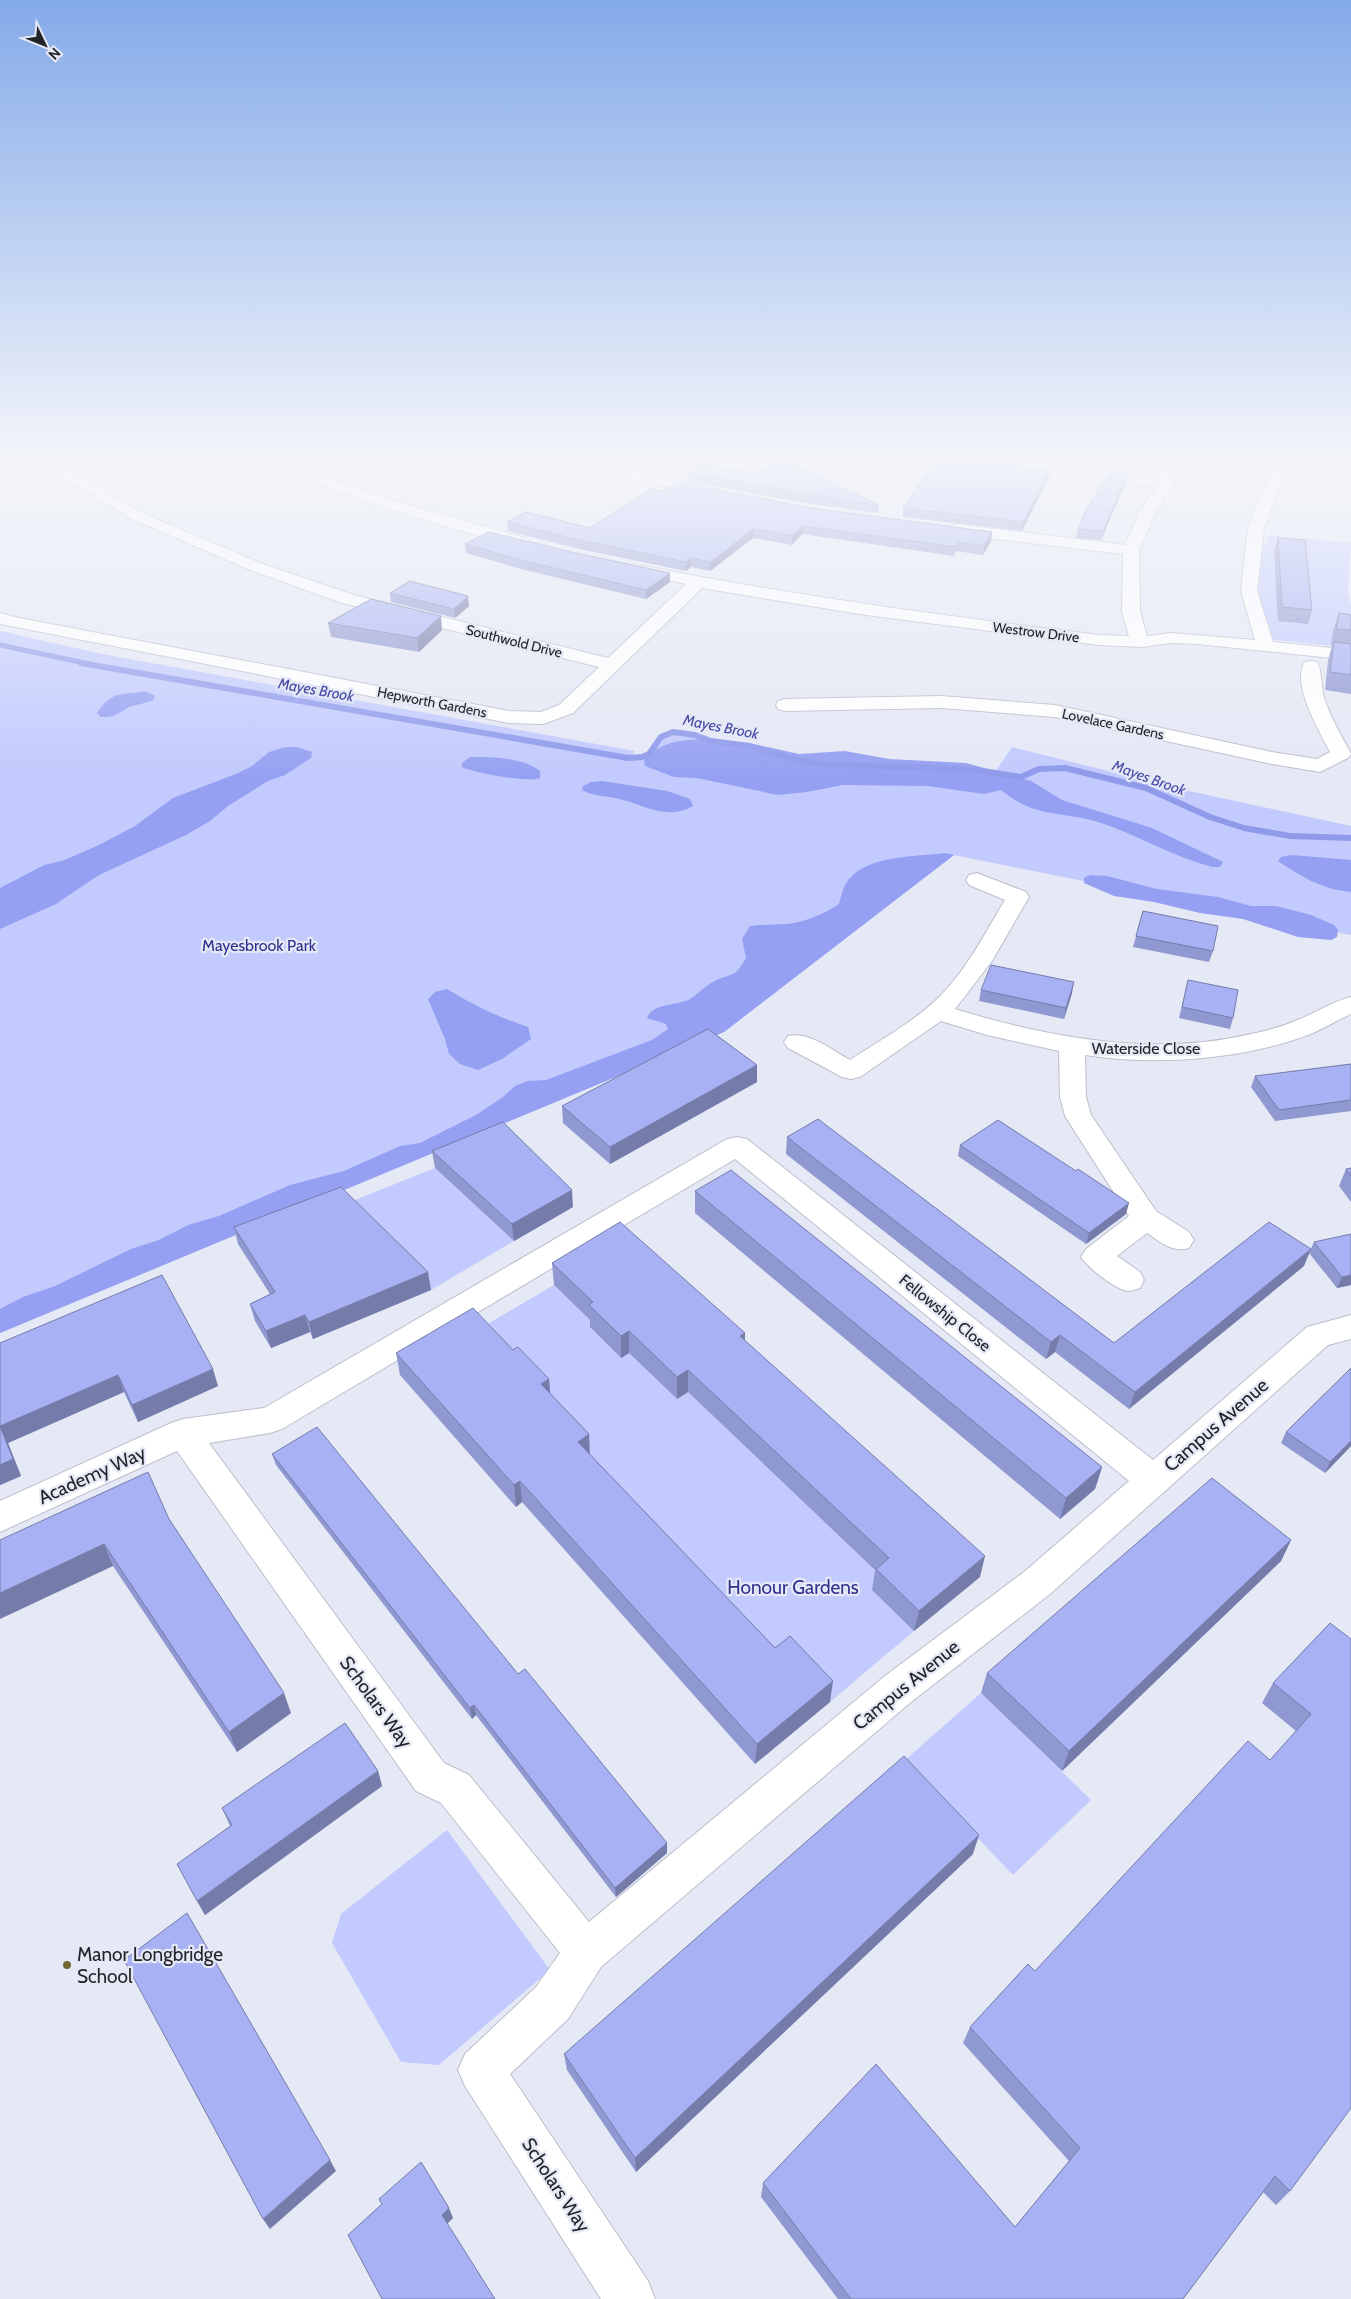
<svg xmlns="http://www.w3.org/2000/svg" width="1351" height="2299" viewBox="0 0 1351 2299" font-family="Cabin,sans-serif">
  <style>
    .green { fill: #c2cafe }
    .forest { fill: #95a0f2 }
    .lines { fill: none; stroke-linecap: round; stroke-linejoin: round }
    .stream-far1 { stroke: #8f9aeb; stroke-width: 5 }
    .stream { stroke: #8f9aeb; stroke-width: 6 }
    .street-casing { stroke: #bcbecb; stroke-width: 2 }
    .street { fill: #fff; fill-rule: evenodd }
    .wall { fill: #9098d1 }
    .shaded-wall { fill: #757caa }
    .building { fill: #a7b1f3; stroke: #757caa }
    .poi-dot { fill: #736835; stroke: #e5e8f5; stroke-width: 2 }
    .labels { text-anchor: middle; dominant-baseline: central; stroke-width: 4.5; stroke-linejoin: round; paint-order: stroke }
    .far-street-label { font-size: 14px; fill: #232429; stroke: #e5e8f5 }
    .far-water-label { font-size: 15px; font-style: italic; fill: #4649a7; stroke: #e5e8f5 }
    .park-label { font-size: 16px; fill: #32308d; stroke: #e5e8f5 }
    .street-label { font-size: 16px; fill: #232429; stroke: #e5e8f5 }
    .near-street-label { font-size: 19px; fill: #232429; stroke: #e5e8f5 }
    .near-park-label { font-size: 19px; fill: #32308d; stroke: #e5e8f5 }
    .near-poi-label { font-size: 19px; fill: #232429; stroke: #e5e8f5; text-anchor: start }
  </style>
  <rect width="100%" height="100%" fill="#e5e8f5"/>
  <g class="green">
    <path d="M1268,535l83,8 -3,49 3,12v44l-83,-9 -13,-51 4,-43 8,-2z"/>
    <path d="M0,631l102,23 533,97 -5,6 17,-3 12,-19 11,-4 24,3 93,21 208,17 17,-25 168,42 171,37v109l-397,-80 -230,177 -724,301z"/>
    <path d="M435,1168l79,73 -83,49 -86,-86z"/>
    <path d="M554,1285l40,39 -4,3 31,31 8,-5 48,46 11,-7 197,187 29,52 -84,71 -57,-33 -301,-336z"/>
    <path d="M981,1693l110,107 -78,75 -109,-114z"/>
    <path d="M447,1830l103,140 -111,95 -38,-3 -69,-119 9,-29z"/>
  </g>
  <g class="forest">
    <path d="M145,691l10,5 -2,4c-7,3 -14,4 -21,6 -13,5 -14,12 -31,11l-4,-4c15,-23 24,-17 48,-22z"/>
    <path d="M705,739l44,4 50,11 46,-3 44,8 77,4 65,18 31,19 90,28 71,34 -3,5h-8l-13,-4c-35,-11 -66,-30 -101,-41 -38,-12 -62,-3 -97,-32l-17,4 -56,-8 -85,-1 -36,7 -29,3 -81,-17 -23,-1 -29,-11 -1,-6c17,-19 37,-20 61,-21z"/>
    <path d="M285,747h12l15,5 -1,6 -26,17 -17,6 -40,25 -18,15 -24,14 -87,40 -43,29 -56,25v-41l44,-23 18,-4 37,-16 36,-19 38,-28 63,-24 16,-8 17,-14z"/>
    <path d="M470,757c22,0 52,0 70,14v7c-11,5 -66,-5 -78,-11v-4z"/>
    <path d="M602,781l65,10 23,8 3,7c-27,15 -48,-1 -74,-7 -14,-4 -25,-2 -37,-9l1,-4 8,-4z"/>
    <path d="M946,853l8,2 -230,177 -724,301v-24l23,-12 32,-11 76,-37 28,-9 29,-15 31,-9 71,-31 54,-14 56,-25 20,-3 56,-28 27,-18 12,-11 13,-5 18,-1 106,-40 16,-11 -2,-5 -19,-6c6,-15 27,-12 41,-18 9,-4 16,-14 25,-18 18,-10 21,-2 33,-24l-4,-19 8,-13c13,-2 24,-1 37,-2 18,-2 37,-10 52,-20 2,-6 3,-13 6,-19 17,-31 71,-28 101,-32z"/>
    <path d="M1292,855l59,5v32c-30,-3 -49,-15 -73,-31l3,-4z"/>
    <path d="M1090,875l17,1 50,13 61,8 33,9h25l35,9 23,10 4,5 -1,7 -6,3 -33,-3 -55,-18 -43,-6 -46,-11 -40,-6 -30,-13v-5z"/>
    <path d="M447,989c26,16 53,29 81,38l3,12 -29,20 -24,11 -18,-6 -11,-10 -4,-15 -17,-40 7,-7z"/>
  </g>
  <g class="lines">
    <path class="stream-far1" d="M0,645l89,19"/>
    <path class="stream" d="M81,663l547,95 14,-1 7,-3 12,-17 12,-5 22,3 16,6 38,5 52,15 23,3 152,6 45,7 18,-8 26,-1 81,20 64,29 34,11 46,8 61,2"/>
    <g class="street-casing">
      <g id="street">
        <path d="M26,455h17l97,57 120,51 94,32 254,63 78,-74 -58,-12 -2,-3 2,-3 6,-2c154,31 309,52 465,71l30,1 -7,-24 1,-58 -167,-20 -5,-2 -3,-3 3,-3 5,-2 169,21 14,-32 18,-27 -220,-27 -7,-4h43l187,23 5,-23h14l-6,28 -18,30 -16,37 1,62 7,24 24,-3 84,7 -14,-49 7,-63 22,-54 -2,-19h14l2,19 -20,54 -7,63 16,51 78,8v10l-154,-16 -26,-1 -29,4 -43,-2 -233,-30 -164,-27 -129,125 -30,11 -34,-1 -509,-99v-11l19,5 490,93 32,1 18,-7 40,-38 -257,-64 -94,-34 -118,-51z"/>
        <path d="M255,455h19l56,24 65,22 133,38 2,3 -2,3 -6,2c-91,-23 -180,-51 -265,-89z"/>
        <path d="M546,455h23l36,10 106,23 7,4 -7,4 -108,-23 -55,-15z"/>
        <path d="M1311,661l6,1c5,7 4,28 8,38 6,19 17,36 26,54l-3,4 -28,14 -48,-8 -217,-47 -114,-9 -156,3 -7,-2 -2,-4 2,-4 7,-2 156,-3 114,9 217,47 45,7 13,-7c-10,-20 -40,-69 -25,-90z"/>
        <path d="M977,873l49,19 3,5 -37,64 -37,48c94,29 199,48 296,25 15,-3 30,-7 44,-13 19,-7 36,-19 56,-24v17c-13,6 -25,13 -38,19 -68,27 -157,33 -228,22l1,42 5,18 65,96 33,21 5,8 -5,8c-17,5 -28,-6 -42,-15l-30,23 23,16 4,8 -4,8c-4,1 -8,3 -12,3 -12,-1 -41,-24 -47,-34l5,-8 43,-33 -64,-100 -5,-19 -1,-46 -72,-16 -46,-14 -81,56 -9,2 -9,-2 -54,-29 -4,-6 4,-6c21,-5 44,14 62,24 29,-19 60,-36 85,-59 30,-28 49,-66 70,-101l-36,-15 -3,-5 3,-5z"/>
        <path d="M737,1137l10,2 406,321 154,-133 44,-12v24l-23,6 -278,249 -139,108 -310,265 -33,52 -58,55 138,207 7,18h-54l-136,-213 -7,-16 7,-16 71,-67 24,-34 -119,-150 -25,-12 -239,-340 -177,81v-31l171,-78 12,-4 81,-11 463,-269zM735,1159l394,322 -105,91 -139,104 -296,246 -120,-147 -25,-12 -235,-320 61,-10 12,-4z"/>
      </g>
    </g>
    <use href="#street" class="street"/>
  </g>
  <g class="wall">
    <path d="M689,473l67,1 123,31 -1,8 -66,-9 -123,-22z"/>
    <path d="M1127,475l-2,9 -24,56 -25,-2 2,-9z"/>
    <path d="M1049,477l-27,54 -119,-14v-9z"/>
    <path d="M663,491l148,17 181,24 -1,9 -8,14 -27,-4 -2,5 -152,-22 -10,11 -39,-7 -43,33 -19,-4 -5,4 -102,-21 -76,-19 -1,-9 83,6z"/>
    <path d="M1278,538l34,72 -4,14 -30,-3 -4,-70z"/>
    <path d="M465,544l111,9 94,20v9l-24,17 -125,-30 -55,-16z"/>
    <path d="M390,593l79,13 -14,12 -64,-16z"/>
    <path d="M1339,613l12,2v79l-26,-4 3,-30 4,-14h-1l2,-15z"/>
    <path d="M328,623l114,7 -23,22 -88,-15z"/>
    <path d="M1143,911l70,40 -4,11 -76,-15z"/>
    <path d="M1188,980l45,38 -3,11 -51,-11z"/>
    <path d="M981,990l91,3 -8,26 -85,-18z"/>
    <path d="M1351,1064v47l-76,10 -24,-34 4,-11z"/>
    <path d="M757,1065v17l-147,82 -47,-41 -1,-17z"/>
    <path d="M787,1137l327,206 190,-77 -175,143 -74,-57 -9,7 -260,-205z"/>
    <path d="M960,1145l166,69 -40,30 -128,-88z"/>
    <path d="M432,1151l141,56 -59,34 -79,-73z"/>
    <path d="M1351,1168v34l-12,-16 7,-17z"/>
    <path d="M695,1191l407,276 -7,22 -35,30 -365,-306z"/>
    <path d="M234,1227l197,63 -118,49 -3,-7 -39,16 -16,-27 -5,-17 20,-10 -32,-50z"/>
    <path d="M1314,1242l37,43 -14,3 -28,-35z"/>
    <path d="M552,1263l193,70v8l235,236 -66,54 -42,-41 3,-20 -187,-178 -11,7 -48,-46 -8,5 -31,-31v-7l-36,-35z"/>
    <path d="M0,1343l218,43 -80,36 -14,-30 -116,51 13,33 -21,9z"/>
    <path d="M396,1353l155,41 39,61 185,193 55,54 -75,62 -233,-262 -6,5 -116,-132z"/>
    <path d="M1351,1368v78l-26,27 -44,-30 5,-11z"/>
    <path d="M272,1454l246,220 149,179 -51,44 -140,-182 -4,4 -196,-254z"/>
    <path d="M169,1519l122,194 -54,39 -124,-186 -113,-26z"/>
    <path d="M1291,1540l-10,21 -219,210 -81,-78 6,-20z"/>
    <path d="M1330,1623l-40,568 -14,14 -13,-13 -80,107h-345l-77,-102 2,-14 252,44 54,-66 -106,-118 7,-16 65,-56 235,-211 26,-29 -34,-28 11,-20z"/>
    <path d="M378,1771l4,15 -177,129 -28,-51 53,-38 -8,-18z"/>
    <path d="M973,1854l-337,318 -69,-102 -3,-16z"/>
  </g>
  <g class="shaded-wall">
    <path d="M1050,469l-1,8 -27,54 1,-9z"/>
    <path d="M1127,475l-2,9 -24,56 2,-9z"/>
    <path d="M803,526l-1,8 -10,11v-9z"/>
    <path d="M753,529v9l-43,33 1,-9z"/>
    <path d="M992,532l-1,9 -8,14 1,-9z"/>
    <path d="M691,558v9l-5,4v-9z"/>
    <path d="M670,573v9l-24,17v-9z"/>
    <path d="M468,596l1,10 -14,12 -1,-9z"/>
    <path d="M441,616l1,14 -23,22 -2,-14z"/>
    <path d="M1074,982l-2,11 -8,26 2,-11z"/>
    <path d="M757,1065v17l-147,82v-17z"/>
    <path d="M572,1190l1,17 -59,34 -2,-17z"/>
    <path d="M1129,1203l-3,11 -40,30 3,-11z"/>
    <path d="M1311,1249l-7,17 -175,143 6,-17z"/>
    <path d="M428,1272l3,18 -118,49 -4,-17z"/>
    <path d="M1351,1275v10l-14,3 5,-11z"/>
    <path d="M305,1315l5,17 -39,16 -5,-17z"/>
    <path d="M629,1331v22l-8,5v-22z"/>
    <path d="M745,1333l-1,22 -4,-19z"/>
    <path d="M1060,1335l-5,17 -9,7 5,-17z"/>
    <path d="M213,1369l5,17 -80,36 -6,-17z"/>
    <path d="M688,1370v22l-11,7v-22z"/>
    <path d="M118,1375l6,17 -116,51 13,33 -21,9v-59z"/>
    <path d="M549,1379l2,22 -10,-17z"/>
    <path d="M589,1434l1,22 -12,-14z"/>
    <path d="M1351,1441v5l-26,27 5,-11z"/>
    <path d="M1102,1467l-7,22 -35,30 6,-21z"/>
    <path d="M520,1481l2,21 -6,5 -2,-22z"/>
    <path d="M1291,1540l-10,21 -219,210 7,-20z"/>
    <path d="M104,1544l9,22 -113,53v-26z"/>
    <path d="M985,1556l-5,21 -66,54 5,-20z"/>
    <path d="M833,1681l-3,21 -75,62 2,-20z"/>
    <path d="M284,1693l7,20 -54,39 -8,-20z"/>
    <path d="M474,1705l2,10 -4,4 -2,-11z"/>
    <path d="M378,1771l4,15 -177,129 -8,-14z"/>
    <path d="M979,1835l-6,19 -337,318 -1,-14z"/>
    <path d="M667,1843v10l-51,44 -1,-9z"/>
    <path d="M330,2160l6,11 -66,58 -7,-10z"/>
    <path d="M449,2208l4,10 -7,7 -4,-10z"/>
  </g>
  <g class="building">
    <path d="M938,456l112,13 -27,53 -120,-14z"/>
    <path d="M778,457l101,48 -66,-10 -124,-22 13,-9 54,10z"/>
    <path d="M1109,473l18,2 -24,56 -25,-2 8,-19z"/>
    <path d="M676,482l135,26 181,24 -8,14 -27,-4 -1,5 -153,-21 -11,10 -39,-7 -42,33 -20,-4 -5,4 -102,-21 -77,-19 19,-10 64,16 61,-39 12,2z"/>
    <path d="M489,532l87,21 94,20 -24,17 -126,-30 -55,-16z"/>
    <path d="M1278,538l27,2 7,70 -30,-3z"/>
    <path d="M410,581l58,15 -14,13 -64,-16z"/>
    <path d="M371,599l70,17 -24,22 -89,-15z"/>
    <path d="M1339,613l12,2v15l-15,-1z"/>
    <path d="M1334,642l17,2v31l-21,-3z"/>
    <path d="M1143,911l75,15 -5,25 -77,-15z"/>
    <path d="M991,965l83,17 -8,26 -85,-18z"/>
    <path d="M1188,980l50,10 -5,28 -51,-11z"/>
    <path d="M708,1029l49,36 -147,82 -48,-41z"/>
    <path d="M1351,1064v36l-72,10 -24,-34z"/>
    <path d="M818,1119l296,224 155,-121 42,27 -176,143 -75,-57 -9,7 -264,-205z"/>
    <path d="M998,1120l78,51 2,-2 51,34 -40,30 -129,-88z"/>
    <path d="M503,1122l69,68 -60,34 -80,-73z"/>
    <path d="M1351,1168v8l-5,-7z"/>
    <path d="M731,1170l371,297 -36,31 -371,-307z"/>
    <path d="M341,1187l87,85 -119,50 -4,-7 -39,16 -16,-27 25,-12 -41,-65z"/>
    <path d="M620,1222l125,111 -5,3 245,220 -66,55 -43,-42 13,-11 -201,-188 -11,7 -48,-46 -8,5 -32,-31 4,-3 -41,-39z"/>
    <path d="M1351,1234v41l-9,2 -28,-35z"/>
    <path d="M162,1275l51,94 -81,36 -14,-30 -118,51 13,33 -13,6v-122z"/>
    <path d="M473,1308l40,42 5,-3 31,32 -8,5 48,50 -11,8 197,206 15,-12 43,45 -76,63 -237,-263 -6,4 -118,-132z"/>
    <path d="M1351,1368v73l-21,21 -44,-30z"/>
    <path d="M317,1427l201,247 7,-5 142,174 -52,45 -141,-183 -4,3 -198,-254z"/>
    <path d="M148,1472l21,47 115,174 -55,39 -125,-188 -104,49v-53z"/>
    <path d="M1212,1478l79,62 -222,211 -82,-78z"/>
    <path d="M1330,1623l21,16v469l-61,83 -15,-15 -92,123h-332l-88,-116 113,-119 139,163 65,-79 -110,-121 58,-63 7,7 213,-230 22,19 41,-46 -38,-31z"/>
    <path d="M345,1723l33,48 -181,130 -20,-37 55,-39 -10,-17z"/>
    <path d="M904,1756l75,79 -344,323 -71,-104z"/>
    <path d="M187,1913l143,247 -67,59 -139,-259z"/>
    <path d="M421,2162l28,46 -7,7 53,84h-113l-34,-64 34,-31 -3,-5z"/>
  </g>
  <linearGradient id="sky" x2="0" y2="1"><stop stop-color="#84aae9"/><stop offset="0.59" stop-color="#f3f5fa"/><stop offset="1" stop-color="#f3f5fa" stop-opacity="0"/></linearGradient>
  <rect width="1351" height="777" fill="url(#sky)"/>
  <circle class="poi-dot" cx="67" cy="1965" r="5"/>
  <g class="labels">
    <g class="far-street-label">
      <text transform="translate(1036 632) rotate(7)">Westrow Drive</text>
      <text transform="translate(514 641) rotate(14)">Southwold Drive</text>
      <text transform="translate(432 702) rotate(11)">Hepworth Gardens</text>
      <text transform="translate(1113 724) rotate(12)">Lovelace Gardens</text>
    </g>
    <g class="far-water-label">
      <text transform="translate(316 690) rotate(10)">Mayes Brook</text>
      <text transform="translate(721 727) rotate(11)">Mayes Brook</text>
      <text transform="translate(1149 778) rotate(20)">Mayes Brook</text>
    </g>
    <g class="park-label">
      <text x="259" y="945">Mayesbrook Park</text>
    </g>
    <g class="street-label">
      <text x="1146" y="1048">Waterside Close</text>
      <text transform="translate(945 1313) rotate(39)">Fellowship Close</text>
    </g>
    <g class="near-street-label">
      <text transform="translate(1216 1425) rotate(-41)">Campus Avenue</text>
      <text transform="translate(92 1475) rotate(-24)">Academy Way</text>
      <text transform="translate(906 1685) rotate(-39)">Campus Avenue</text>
      <text transform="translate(376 1702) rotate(54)">Scholars Way</text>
      <text transform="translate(556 2185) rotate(57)">Scholars Way</text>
    </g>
    <g class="near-park-label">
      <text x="793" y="1587">Honour Gardens</text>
    </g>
    <g class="near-poi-label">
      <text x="77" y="1954">Manor Longbridge<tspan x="77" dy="22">School</tspan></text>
    </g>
  </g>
  <g transform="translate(45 45) rotate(133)" stroke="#e5e8f5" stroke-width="4" paint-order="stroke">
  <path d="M0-4L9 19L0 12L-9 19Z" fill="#232429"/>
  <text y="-8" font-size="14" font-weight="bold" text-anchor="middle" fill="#232429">N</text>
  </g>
</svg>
